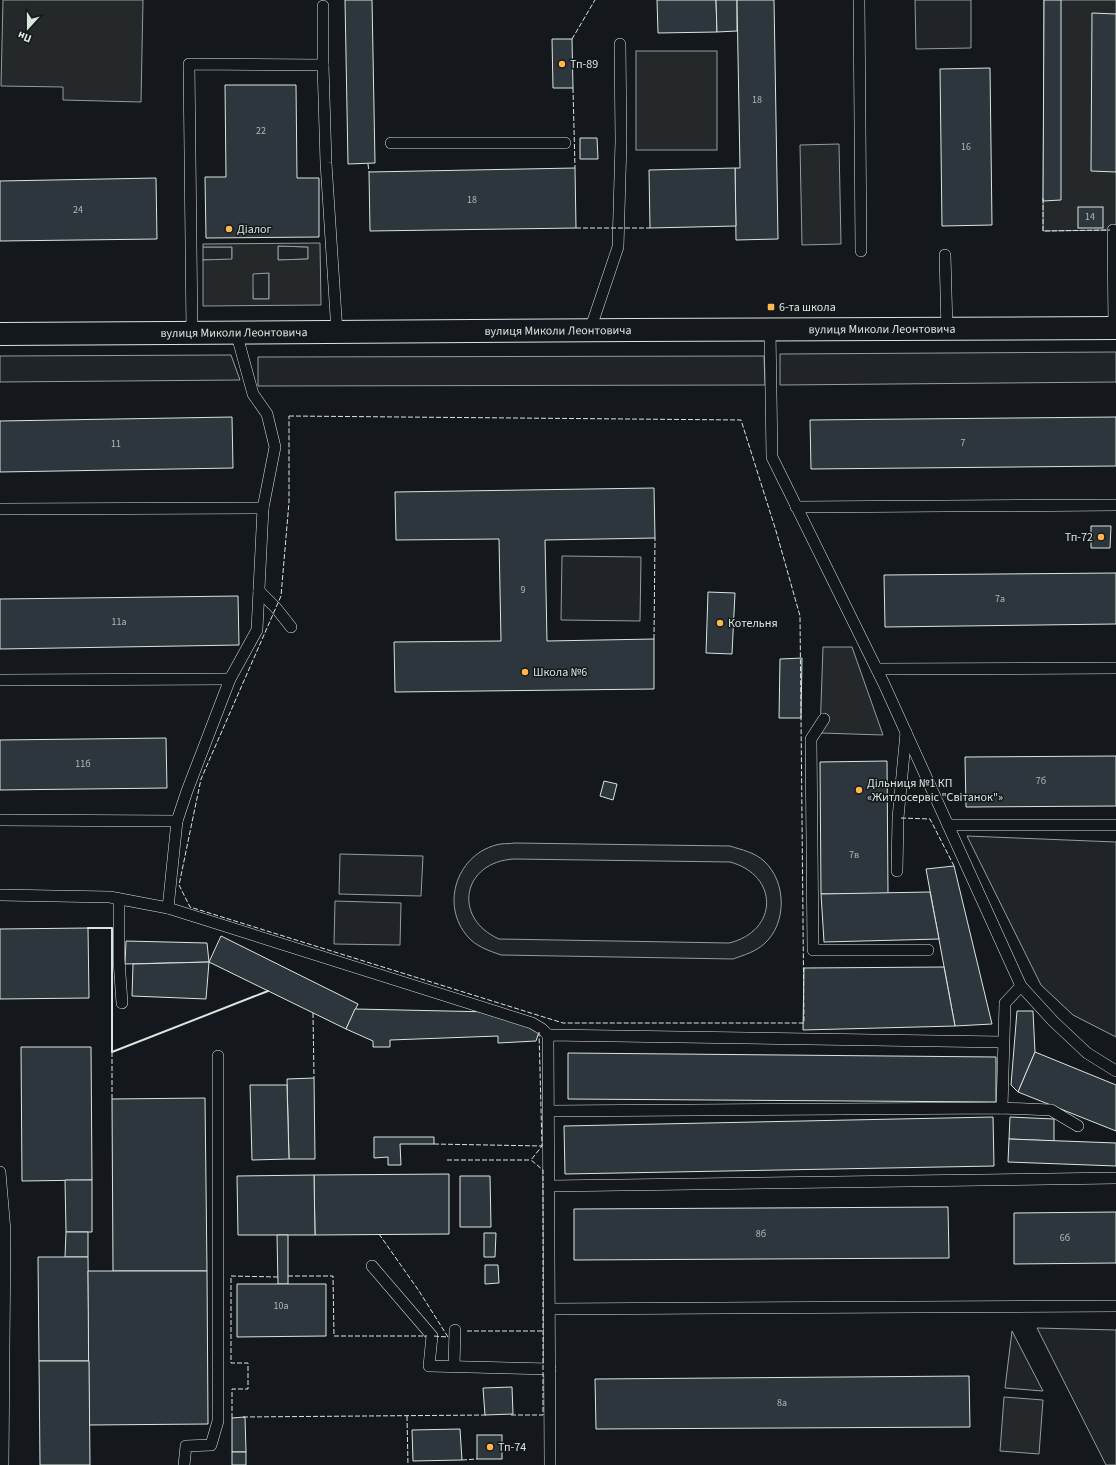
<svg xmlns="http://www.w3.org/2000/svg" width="1116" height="1465" viewBox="0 0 1116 1465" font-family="'Source Sans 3',sans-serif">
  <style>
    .green { fill: #202428; stroke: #939e99; fill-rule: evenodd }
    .parking { fill: #24282b; stroke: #939e99; fill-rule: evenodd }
    .building { fill: #2c363c; stroke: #d8e6dc }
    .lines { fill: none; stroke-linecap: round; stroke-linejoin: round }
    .lane-casing { stroke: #d8e6dc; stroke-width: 12 }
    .secondary-casing { stroke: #d8e6dc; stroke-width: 24 }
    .lane { stroke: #14181c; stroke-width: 11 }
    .secondary { stroke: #14181c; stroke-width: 22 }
    .fence { stroke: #d8e6dc; stroke-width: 1; stroke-dasharray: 5 2; stroke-linecap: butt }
    .wall { stroke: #d8e6dc; stroke-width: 2 }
    .poi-dot { fill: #ffb74d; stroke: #14181c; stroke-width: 1.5 }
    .labels { text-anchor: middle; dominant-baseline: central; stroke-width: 3; stroke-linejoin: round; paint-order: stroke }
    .number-label { font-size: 10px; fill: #adbab4 }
    .poi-label { font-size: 12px; fill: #d8e6dc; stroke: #14181c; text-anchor: start }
    .street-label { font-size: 12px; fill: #d8e6dc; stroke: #14181c }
  </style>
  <rect width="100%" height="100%" fill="#14181c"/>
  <g class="green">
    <path d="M915,0h56v48l-55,1z"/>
    <path d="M278,246l30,1v12l-30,1z"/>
    <rect x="203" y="247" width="29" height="13"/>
    <path d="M252,273h17v26h-16z"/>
    <path d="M1116,352v30l-336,3v-31z"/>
    <path d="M231,355l9,25 -240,2v-26z"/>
    <path d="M764,356l1,29 -507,1v-29z"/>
    <path d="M562,556l79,1 -1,64 -79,-1z"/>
    <path d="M967,836l149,6v195l-43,-22 -32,-30z"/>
    <path d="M515,843l215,3c12,4 24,6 34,15 23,21 23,63 0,83 -9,8 -20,11 -31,15l-232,-4c-11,-4 -21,-7 -30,-15 -32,-31 -16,-84 25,-95 6,-2 13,-1 19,-2zM514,859l216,3c49,13 49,69 -1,81l-230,-4c-47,-21 -37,-77 15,-80z"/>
    <path d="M340,854l83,2 -2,40 -82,-2z"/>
    <path d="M335,901l66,2 -1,42 -66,-1z"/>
    <path d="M1037,1328l79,2v135h-10z"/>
    <path d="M1012,1331l31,60 -38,-3z"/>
  </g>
  <g class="parking">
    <path d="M3,0h140l-2,102 -78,-2v-13l-62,-1z"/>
    <path d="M1044,0h72v230l-73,1z"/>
    <rect x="636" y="51" width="81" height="99"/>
    <path d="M839,144l2,100 -39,1 -2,-100z"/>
    <path d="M320,243l1,62 -118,1v-46l29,-1v-12h-29v-3zM278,246l30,1v12l-30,1zM269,273v26h-16v-25z"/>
    <path d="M823,647h29l31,88 -63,-2z"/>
    <path d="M1004,1397l39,3 -4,54 -39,-3z"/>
  </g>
  <g class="building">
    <path d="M345,0h27l3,163 -27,1z"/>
    <path d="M657,0h59l1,32 -59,1z"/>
    <path d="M716,0h21v31l-20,1z"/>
    <path d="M737,0h37l4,239 -42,1 -1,-72h5z"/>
    <path d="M1044,0h17v200l-18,1z"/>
    <path d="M1092,13l24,1v158l-25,-1z"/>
    <path d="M552,39h20l1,49h-20z"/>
    <path d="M990,68l2,157 -50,1 -2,-157z"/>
    <path d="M225,85h71l1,93h22v59l-113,1 -1,-61h21z"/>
    <path d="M580,138h17l1,21h-18z"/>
    <path d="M575,168l1,60 -206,3 -1,-59z"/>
    <path d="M735,168l1,58 -86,2 -1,-58z"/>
    <path d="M156,178l1,61 -157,2v-60z"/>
    <rect x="1078" y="207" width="25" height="21"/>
    <path d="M232,417l1,51 -233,4v-51z"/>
    <path d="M1116,417v49l-305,3 -1,-49z"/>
    <path d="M654,488l1,50 -110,2 2,101 107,-2v50l-259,3 -1,-50 107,-1 -2,-102 -103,1 -1,-48z"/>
    <path d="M1091,526h20l-1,22h-19z"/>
    <path d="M1116,573v51l-231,3 -1,-52z"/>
    <path d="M708,592l27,1 -3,61 -26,-1z"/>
    <path d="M238,596l1,49 -239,4v-50z"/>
    <path d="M802,658l-1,60h-22l1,-59z"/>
    <path d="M166,738l1,50 -167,2v-50z"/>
    <path d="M1116,756v50l-150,1 -1,-50z"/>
    <path d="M887,761l1,133h-67l-1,-132z"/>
    <path d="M604,781l13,3 -4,16 -13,-4z"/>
    <path d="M954,866l38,158 -37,2 -29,-157z"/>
    <path d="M930,892l9,47 -115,3 -3,-48z"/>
    <path d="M88,928l1,70 -89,1v-70z"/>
    <path d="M221,936l137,68 -12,25 -137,-67z"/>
    <path d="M126,941l81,2 2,19 -84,2z"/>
    <path d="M209,962l-3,37 -74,-3 1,-32z"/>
    <path d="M944,967l11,59 -152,4 1,-62z"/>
    <path d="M355,1009l138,3 33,12 13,8 -3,9 -38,2v-7l-108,4v7h-17v-6l-27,-12z"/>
    <path d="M1017,1011h16l2,41 -17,40 -7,-7z"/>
    <path d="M21,1047h70l1,133 -70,1z"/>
    <path d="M1035,1052l81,33v46l-98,-39z"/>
    <path d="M568,1053l428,4v45l-428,-3z"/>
    <path d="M314,1078l1,81h-26l-2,-80z"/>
    <path d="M250,1085h37l2,74 -37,1z"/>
    <path d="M205,1098l2,173h-94l-1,-172z"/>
    <path d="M993,1117l1,49 -429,8 -1,-48z"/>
    <path d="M1010,1117l44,2v22l-45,-2z"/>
    <path d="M374,1137h60v7h-34l1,21h-13v-8l-14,1z"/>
    <path d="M1009,1139l107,4v23l-108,-4z"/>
    <path d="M449,1174v60l-134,1 -1,-60z"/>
    <path d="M314,1175l1,60h-77l-1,-59z"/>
    <path d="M460,1176h30l1,51h-31z"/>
    <path d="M65,1180h27v52h-26z"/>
    <path d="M948,1207l1,51 -375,2v-51z"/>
    <path d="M1116,1212v51l-102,1v-51z"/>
    <path d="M66,1232h22v25h-23z"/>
    <path d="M484,1233h12l-1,24h-11z"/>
    <path d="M277,1235h11v49h-10z"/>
    <path d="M38,1257h50l1,104h-50z"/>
    <path d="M485,1265h13l1,18 -14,1z"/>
    <path d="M88,1271h119l1,153 -119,1z"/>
    <path d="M237,1284h89v52l-89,1z"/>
    <path d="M39,1361h50l1,104h-50z"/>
    <path d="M969,1376l1,51 -374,2 -1,-50z"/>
    <path d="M512,1387l1,27 -28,1 -2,-27z"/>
    <path d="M245,1417l1,35h-14v-34z"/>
    <path d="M460,1429l2,31 -49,1 -1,-31z"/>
    <rect x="477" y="1435" width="25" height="24"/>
    <rect x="232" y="1452" width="14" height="13"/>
  </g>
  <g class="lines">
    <g class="lane-casing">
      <g id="lane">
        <path d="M859,0l2,251"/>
        <path d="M323,6v59"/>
        <path d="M391,143h174"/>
        <path d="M1113,230l1,98"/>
        <path d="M945,255l2,74"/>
        <path d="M590,330l28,-83 3,-106 -1,-97"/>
        <path d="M770,330l2,127 112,227 137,302 32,35 34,32 29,18"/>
        <path d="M236,332l17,62 14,20 8,33 -12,61 -6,122 -27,49 -43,112 -10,30 -9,87 364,115 10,6 6,6"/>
        <path d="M192,333l-3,-269 134,1 3,98 11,169"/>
        <path d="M796,507l320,-2"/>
        <path d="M0,509l263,-1"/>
        <path d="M259,591l17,17 15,19"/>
        <path d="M877,669l239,-1"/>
        <path d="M0,680l230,-1"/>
        <path d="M824,719l-13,20 2,211h115"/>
        <path d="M0,820l177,1"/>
        <path d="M948,825h168"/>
        <path d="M897,871l1,-53 8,-86"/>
        <path d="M0,895l110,2 58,11"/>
        <path d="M119,899v61l3,43"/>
        <path d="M1002,1108l3,-105 16,-17"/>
        <path d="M549,1111l453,-3 49,2 27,16"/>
        <path d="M0,1172l5,59 -2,234"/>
        <path d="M550,1186l566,-8"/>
        <path d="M372,1266l60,70 -3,30 121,3"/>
        <path d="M549,1309l567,-3"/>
        <path d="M454,1366l1,-36"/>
        <path d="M184,1465l2,-19 25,-1 7,-24v-365"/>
        <path d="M550,1465l-2,-430 454,7"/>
      </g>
    </g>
    <g class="secondary-casing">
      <g id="secondary">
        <path id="s1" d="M0,334l633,-4 483,-2"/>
      </g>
    </g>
    <use href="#lane" class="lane"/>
    <use href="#secondary" class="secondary"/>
    <g class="fence">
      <path d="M572,39l23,-39"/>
      <path d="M573,88l2,80"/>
      <path d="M368,164l1,8"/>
      <path d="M1043,198v33l67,-1"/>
      <path d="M576,228h74"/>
      <path d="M289,416l452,4 35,111 24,85 4,407h-241l-373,-116 -11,-22 22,-106 80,-183 8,-94z"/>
      <path d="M654,639l1,-101"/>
      <path d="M901,818l29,1 24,47"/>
      <path d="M313,1013l1,65"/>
      <path d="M112,1099v-47"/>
      <path d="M434,1144l108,2"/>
      <path d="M447,1160h84"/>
      <path d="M379,1234l40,57 29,46 -15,-1"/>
      <path d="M288,1276h45l1,60h93"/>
      <path d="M467,1331h76"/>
      <path d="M511,1415h32v-245l-12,-10 11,-14 -3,-114"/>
      <path d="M407,1416l1,49"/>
      <path d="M243,1417l244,-2"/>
      <path d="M232,1418v-29h16v-26h-17v-87l47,1"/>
      <path d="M462,1460l15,-1"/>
    </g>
    <path class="wall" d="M88,928h24v124l156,-61"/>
  </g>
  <g class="poi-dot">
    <circle cx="562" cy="64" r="4"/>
    <circle cx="229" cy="229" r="4"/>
    <rect x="767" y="303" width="8" height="8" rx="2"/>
    <circle cx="1101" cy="537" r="4"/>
    <circle cx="720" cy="623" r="4"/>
    <circle cx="525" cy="672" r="4"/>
    <circle cx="859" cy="790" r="4"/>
    <circle cx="490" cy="1447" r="4"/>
  </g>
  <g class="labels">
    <g class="number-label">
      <text x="757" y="100">18</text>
      <text x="261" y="131">22</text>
      <text x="966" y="147">16</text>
      <text x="472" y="200">18</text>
      <text x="78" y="210">24</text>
      <text x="1090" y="217">14</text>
      <text x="963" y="443">7</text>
      <text x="116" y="444">11</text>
      <text x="523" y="590">9</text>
      <text x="1000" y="599">7а</text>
      <text x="119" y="622">11а</text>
      <text x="83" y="764">11б</text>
      <text x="1041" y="781">7б</text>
      <text x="854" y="855">7в</text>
      <text x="761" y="1234">8б</text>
      <text x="1065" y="1238">6б</text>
      <text x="281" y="1306">10а</text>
      <text x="782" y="1403">8а</text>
    </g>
    <g class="poi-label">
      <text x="570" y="64">Тп-89</text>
      <text x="237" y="229">Діалог</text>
      <text x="779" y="307">6-та школа</text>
      <text x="1093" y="537" text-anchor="end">Тп-72</text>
      <text x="728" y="623">Котельня</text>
      <text x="533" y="672">Школа №6</text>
      <text x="867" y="783">Дільниця №1 КП<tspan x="867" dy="14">«Житлосервіс "Світанок"»</tspan></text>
      <text x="498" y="1447">Тп-74</text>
    </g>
    <g class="street-label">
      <text stroke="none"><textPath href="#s1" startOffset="558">вулиця Миколи Леонтовича</textPath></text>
      <text stroke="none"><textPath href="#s1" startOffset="882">вулиця Миколи Леонтовича</textPath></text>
      <text stroke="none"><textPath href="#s1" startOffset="234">вулиця Миколи Леонтовича</textPath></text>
    </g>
  </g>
  <g transform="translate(28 28) rotate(201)" stroke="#14181c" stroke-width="3" paint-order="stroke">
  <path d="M0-3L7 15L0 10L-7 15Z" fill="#d8e6dc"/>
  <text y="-6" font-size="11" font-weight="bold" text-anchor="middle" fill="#d8e6dc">Пн</text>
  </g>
</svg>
